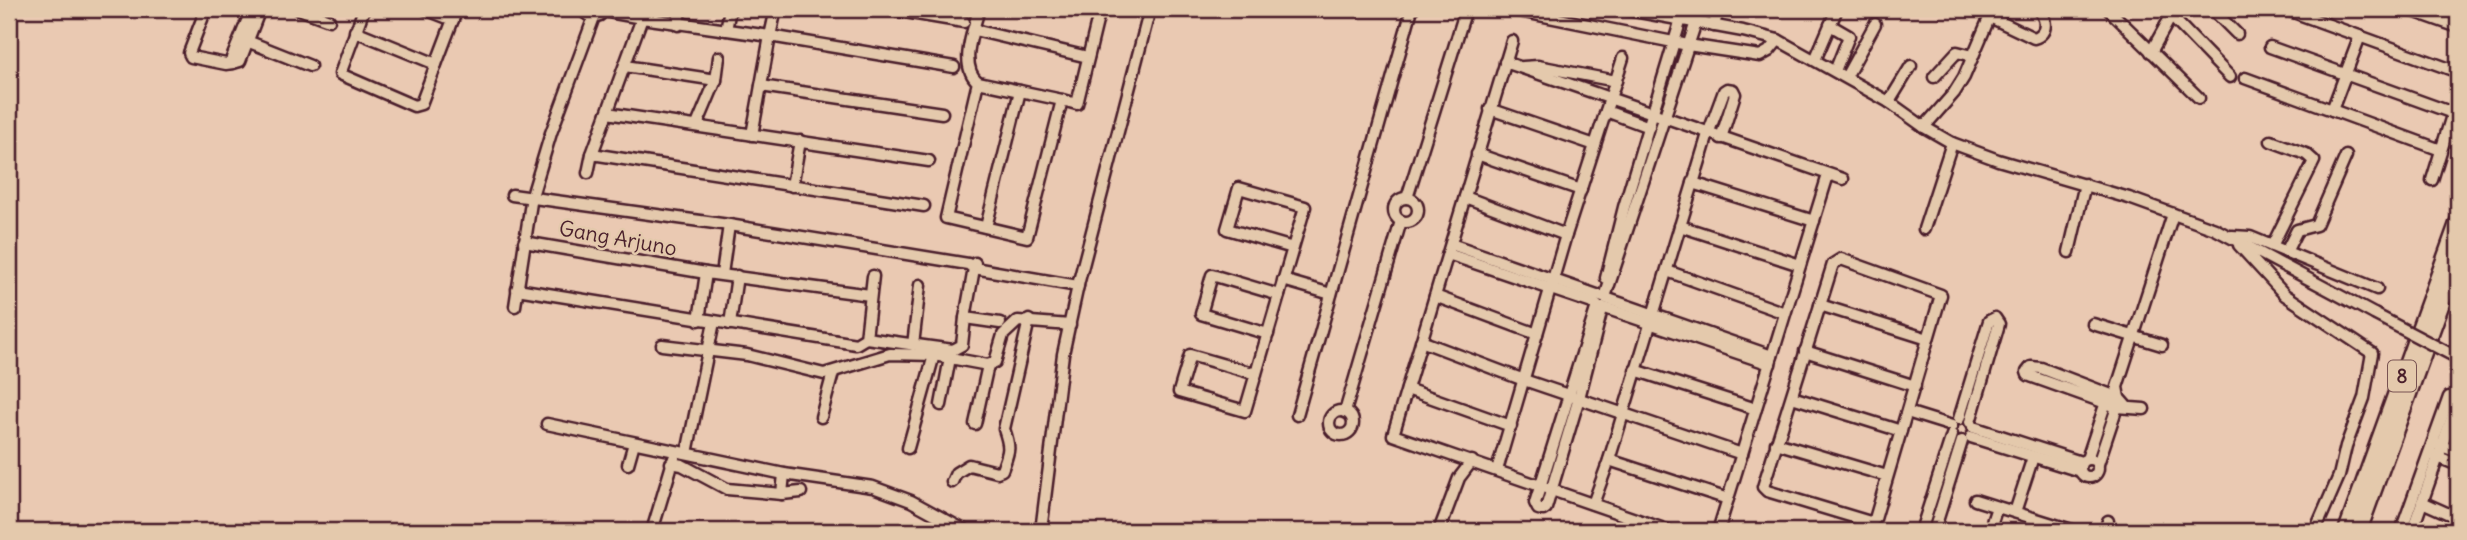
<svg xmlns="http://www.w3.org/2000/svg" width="2467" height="540" viewBox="0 0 2467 540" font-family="Delius,sans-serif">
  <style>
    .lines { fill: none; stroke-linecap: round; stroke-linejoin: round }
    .minor-casing { stroke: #4a1f2b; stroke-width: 15 }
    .highway-casing { stroke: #4a1f2b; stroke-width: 19 }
    .minor { stroke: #e4c9ac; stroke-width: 10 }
    .highway { stroke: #e4c9ac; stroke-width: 14 }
    .minor-bridge-casing { stroke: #4a1f2b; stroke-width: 15; stroke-linecap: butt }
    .minor-bridge { stroke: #e4c9ac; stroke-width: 10 }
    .labels { text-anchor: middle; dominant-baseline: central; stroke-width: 5; stroke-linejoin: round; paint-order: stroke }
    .shield { fill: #e4c9ac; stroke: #785252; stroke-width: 2 }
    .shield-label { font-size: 19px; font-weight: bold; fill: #4a1f2b }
    .street-label { font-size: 21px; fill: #4a1f2b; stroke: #e4c9ac }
  </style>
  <rect width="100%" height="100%" fill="#eac9b2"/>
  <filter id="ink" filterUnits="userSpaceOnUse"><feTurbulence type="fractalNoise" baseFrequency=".0143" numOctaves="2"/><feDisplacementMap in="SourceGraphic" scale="14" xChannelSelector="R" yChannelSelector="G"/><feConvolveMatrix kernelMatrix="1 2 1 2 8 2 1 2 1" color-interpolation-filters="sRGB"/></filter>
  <g filter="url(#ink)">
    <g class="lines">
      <g class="minor-casing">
        <g id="minor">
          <path d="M206,9l-17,44 2,4 35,7 7,-1"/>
          <path d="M252,9l-20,49 1,5 7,-2 20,-52"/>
          <path d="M299,9l30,11"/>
          <path d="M364,9l-24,65 74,32 7,-2 36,-95"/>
          <path d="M425,9l28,11"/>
          <path d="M583,9c3,7 10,9 17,6"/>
          <path d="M887,9l77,13"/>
          <path d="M979,9c-5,20 -21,56 -1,73l-32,136 81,19 35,-137 15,4 23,-95"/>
          <path d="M1509,9l179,36 72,11 9,-5 9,-11"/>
          <path d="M1623,9l120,22 35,9 111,62 35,25 28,16 46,17 131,38 86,31 159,85"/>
          <path d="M2108,9l91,89"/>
          <path d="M2164,9l66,68"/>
          <path d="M2212,9l25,25"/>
          <path d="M2285,9l173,63"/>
          <path d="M2407,9l51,18"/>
          <path d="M603,11l39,7"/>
          <path d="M1990,17l44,21c15,-4 13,-21 3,-29"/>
          <path d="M678,25l2,-16"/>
          <path d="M1830,25l19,11 -14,35"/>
          <path d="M1714,26l4,-17"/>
          <path d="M726,30l4,-21"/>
          <path d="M974,30l114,27"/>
          <path d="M355,31l81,33"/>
          <path d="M247,41l63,25"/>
          <path d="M1512,41l-119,394 277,96"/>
          <path d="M2270,47l183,66"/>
          <path d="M2151,52l24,-43"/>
          <path d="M1815,60l22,-51"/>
          <path d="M1505,62l338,117"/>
          <path d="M625,66l91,14"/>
          <path d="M1523,67l15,-1 78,15"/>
          <path d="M1846,77l29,-53"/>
          <path d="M1934,77l23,-25 16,4"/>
          <path d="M2245,78l196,72"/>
          <path d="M978,82l84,18"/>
          <path d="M761,86l181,27"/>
          <path d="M1889,102l22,-36"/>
          <path d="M1490,109l105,36"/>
          <path d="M2332,110l28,-74"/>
          <path d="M1606,111l43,16"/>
          <path d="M607,113l322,48"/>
          <path d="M697,125l19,-45 3,-23"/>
          <path d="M1924,127l30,-34 10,-16 29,-68"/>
          <path d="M752,135l18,-99 184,31"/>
          <path d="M2271,141l35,13 8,7 -42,85"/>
          <path d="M592,154l332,52"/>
          <path d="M1477,154l104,36"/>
          <path d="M588,173l4,-19 50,-136 128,18 6,-27"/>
          <path d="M2432,180l26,-84"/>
          <path d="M1693,183l121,38"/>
          <path d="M792,186l8,-45"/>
          <path d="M512,195l217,30 239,39 6,4 104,18"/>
          <path d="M1465,197l101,38"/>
          <path d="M1407,198l59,-189"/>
          <circle cx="1406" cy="210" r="12"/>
          <path d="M1680,226l120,39"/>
          <path d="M986,227l34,-136"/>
          <path d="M1924,229l28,-86"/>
          <path d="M2232,236l18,1 127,52"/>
          <path d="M524,242l182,31 164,22"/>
          <path d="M1451,244l321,112"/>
          <path d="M2239,245l46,50 87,58 -8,45 -18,48 -7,30 -24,55"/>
          <path d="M2069,252l16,-68"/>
          <path d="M2286,252l11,-22 19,-5 30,-69"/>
          <path d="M1448,254l147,50 4,4h6l165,56"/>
          <path d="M1841,259l100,36 -66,224 -5,3 -103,-31 -4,-4 70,-223z"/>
          <path d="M1667,271l118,42"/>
          <path d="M722,274l7,-49"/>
          <path d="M1606,278l18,-71 57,-188"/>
          <path d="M1283,280l48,14"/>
          <path d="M517,289l339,55 10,-6 7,-62"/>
          <path d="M1435,296l102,38"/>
          <path d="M1605,297l91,-275"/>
          <path d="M1820,305l108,34"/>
          <path d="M515,306l17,-110 19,-63 43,-116"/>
          <path d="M1597,306l-62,197 3,6 5,1 3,-2 33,-110 23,-89"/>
          <path d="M965,318l35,5"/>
          <path d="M699,320l7,-47"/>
          <path d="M730,324l7,-48"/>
          <path d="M2093,324l69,21"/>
          <path d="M1268,334l-67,-20 11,-39 67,20"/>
          <path d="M866,338l87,12 9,-5 3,-27 10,-55"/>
          <path d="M1421,341l103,39 218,74"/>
          <path d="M662,345l85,10 77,19 66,-20 44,1 54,10 7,-3 8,-27 15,-14 52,4"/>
          <path d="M913,345l7,-60"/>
          <path d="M1805,351l110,35"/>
          <path d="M1635,370l121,39"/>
          <path d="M1256,374l-66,-19 -11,37 66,19 60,-204 -66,-19 -12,41 66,19"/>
          <path d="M1407,389l104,37"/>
          <path d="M1792,397l109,34"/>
          <path d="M941,405l9,-47"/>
          <path d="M2126,406l-7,-8 -78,-30 -10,-1 -4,5 1,3 5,2 84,30 27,2"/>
          <circle cx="1341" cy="423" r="12"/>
          <path d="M1345,412l56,-191"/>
          <path d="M1907,412l45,14"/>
          <path d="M1297,415l115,-406"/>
          <path d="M821,417l12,-44"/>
          <path d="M1959,419l30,-98 6,-3 4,6 -29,98"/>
          <path d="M547,424l237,50 89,13 38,14 55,30"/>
          <path d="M975,424l13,-59"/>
          <path d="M1973,427l108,35"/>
          <path d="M1971,437l109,34"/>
          <path d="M1776,443l111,33"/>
          <path d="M2436,444l22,8"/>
          <path d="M908,448l26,-93"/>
          <path d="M687,453l27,-131"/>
          <path d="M2433,455l25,10"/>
          <circle cx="2089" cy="468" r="9"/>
          <path d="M2087,459l21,-63"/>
          <path d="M1609,460l119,39"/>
          <path d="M671,463l11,2 45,24 55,5"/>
          <path d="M628,464l6,-21"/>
          <path d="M2098,464l19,-57 2,-9 -2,-11 56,-173"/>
          <path d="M1497,470l69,-235 57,-177"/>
          <path d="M784,474l-2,20 19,-2"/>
          <path d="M952,482l4,-9 13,-8 28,7 5,-2c7,-19 9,-21 2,-41l25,-109"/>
          <path d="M1975,500l100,31"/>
          <path d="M2422,502l36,16"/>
          <path d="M1593,504l16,-44 99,-326 16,-43 3,-2 6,1 2,4 -14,44"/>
          <path d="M2015,512l18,-55"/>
          <path d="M652,531l22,-73"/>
          <path d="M1041,531l22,-177 16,-73 71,-272"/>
          <path d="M1439,531l20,-53 13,-17"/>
          <path d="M1718,531l110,-356"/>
          <path d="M1921,531l31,-96"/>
          <path d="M1934,531l28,-90"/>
          <path d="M1989,531l8,-24"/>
          <path d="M2105,531l3,-10"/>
          <path d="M2401,531l48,-134 9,3"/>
          <path d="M2412,531l46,-131"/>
        </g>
      </g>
      <g class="highway-casing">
        <g id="highway">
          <path d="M2346,531l112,-310"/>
          <path d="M2359,531l99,-272"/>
        </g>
      </g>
      <use href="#minor" class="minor"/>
      <use href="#highway" class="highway"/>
      <g class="minor-bridge-casing">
        <path id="minor-bridge" d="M2374,314l84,44"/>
      </g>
      <use href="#minor-bridge" class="minor-bridge"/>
    </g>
  </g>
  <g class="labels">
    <rect class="shield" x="2388" y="360.5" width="28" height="31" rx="5"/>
    <g class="shield-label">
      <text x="2402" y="376">8</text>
    </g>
    <g class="street-label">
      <text transform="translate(618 238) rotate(10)">Gang Arjuno</text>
    </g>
  </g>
  <rect width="2467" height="540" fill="none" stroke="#e4c9ac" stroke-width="35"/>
  <rect x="18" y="18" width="2432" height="505" fill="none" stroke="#4a1f2b" stroke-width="2.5" filter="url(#ink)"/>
</svg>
